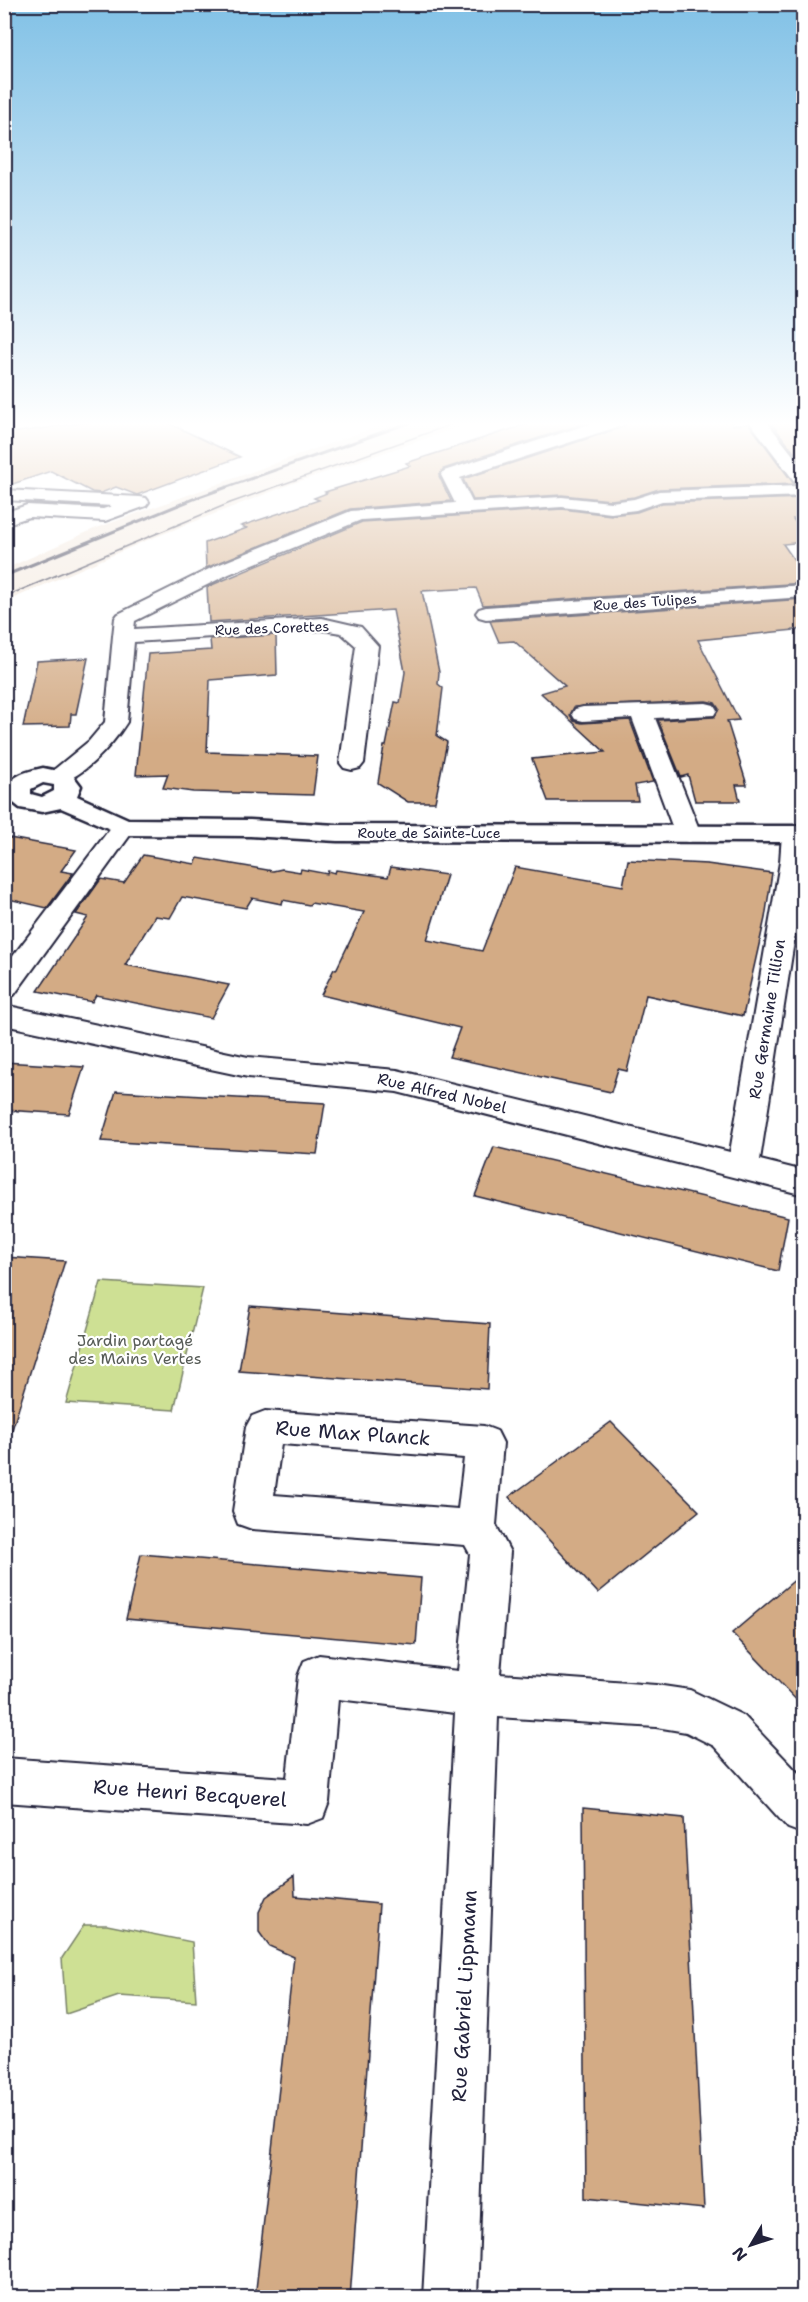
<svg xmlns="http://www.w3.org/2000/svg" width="808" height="2302" viewBox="0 0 808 2302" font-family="'Shantell Sans',sans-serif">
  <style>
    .built { fill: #f2e6da }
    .green { fill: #cee094; stroke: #788168; stroke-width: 1.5 }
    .building { fill: #d3ab85; stroke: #22223b; stroke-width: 1.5 }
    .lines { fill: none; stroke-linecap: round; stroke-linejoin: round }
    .street-casing { stroke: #22223b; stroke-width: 4 }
    .secondary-casing { stroke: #22223b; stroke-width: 5 }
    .street { fill: #fff; fill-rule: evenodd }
    .secondary { fill: #fff; fill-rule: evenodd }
    .tram { stroke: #22223b; stroke-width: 1.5 }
    .rail { stroke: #22223b; stroke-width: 3 }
    .labels { text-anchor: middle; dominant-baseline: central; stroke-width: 4.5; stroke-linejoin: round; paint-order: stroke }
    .far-street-label { font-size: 14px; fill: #22223b; stroke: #fff }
    .street-label { font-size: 16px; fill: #22223b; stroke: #fff }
    .park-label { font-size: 16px; fill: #565b56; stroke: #fff }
    .near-street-label { font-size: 20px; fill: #22223b; stroke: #fff }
  </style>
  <rect width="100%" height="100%" fill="#fff"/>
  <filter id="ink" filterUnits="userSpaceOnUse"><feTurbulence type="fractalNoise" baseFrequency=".0167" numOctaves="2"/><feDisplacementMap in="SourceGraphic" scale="12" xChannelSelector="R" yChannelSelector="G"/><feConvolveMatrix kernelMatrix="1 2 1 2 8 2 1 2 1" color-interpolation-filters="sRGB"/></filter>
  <g filter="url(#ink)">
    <path class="built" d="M392,421h85l-186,63 -146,57 -140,61v-33l89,-40z"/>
    <g class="green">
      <path d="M101,1282l102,6 -29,122 -108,-7z"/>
      <path d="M84,1925h23l85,17 4,59 -77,-5 -53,18 -4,-56z"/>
    </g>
    <g class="building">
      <path d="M96,421h68l76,36 -103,38 -21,-8 -15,6 -9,-1 -41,-21 -47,16v-53z"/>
      <path d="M537,421h54l-148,48 -4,7 12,25 -101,8 -144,59 -1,-25 42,-15 -6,-2 78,-26 -5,-2 13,-5 -2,-1 85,-26 -4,-3z"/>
      <path d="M627,421h104l2,4 16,-1 45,60 -135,5 -25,8 -23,3 -49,-5 -89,5 -10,-21 161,-52z"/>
      <path d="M804,422v43l-33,-42z"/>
      <path d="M804,498v21h-11l11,15v8l-21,2 21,30v9l-321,22 -7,-17 -54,3 17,81 -1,12 5,4 -6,48 10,6 -12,60h-27l-30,-19 6,-37h2l9,-44 5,1 5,-31 -12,-62 -184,12 -2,-35 155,-65 200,-13 49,6 26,-3 25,-9z"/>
      <path d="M804,599v30l-106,11 41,80 -12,1 20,64h-11l4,16h-45l-7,-26 -7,2 -23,-57 56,-3 5,-8 -4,-6 -9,-2 -132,6 -4,8 4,6 8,2 48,-3 23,62 -18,3 3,16h-90l-16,-42 73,-7 -64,-59 24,-7 -51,-45 -15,1 -9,-21z"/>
      <path d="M276,635l1,40 -67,5 -3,72 111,4 -5,39 -120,-3 -30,-4 5,-14 -32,1 12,-121 63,-4 -1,-11z"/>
      <path d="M88,658l-12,56h-5l-1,12 -47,1 14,-66z"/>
      <path d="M4,837l72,13 -15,21 12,2 -26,35 -43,-10z"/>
      <path d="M143,855l52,9 3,-6 75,13 9,-2 18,3 1,-3 26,5 1,-3 7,2 1,-3 52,7 3,-10 56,8 -20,65 55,11 33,-84 108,19 5,-26 79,4 65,9 -7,45 -22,98 -97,-21 -19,76 -9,-2 -7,23 -162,-35 11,-29 -139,-33 13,-26 2,1 28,-58 -53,-9 -2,2 -26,-5 -1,4 -30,-6 -6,10 -64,-11 -12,21 -15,-2 -30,49 104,20 -18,33 -115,-23 -4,7 -54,-11 50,-74 -12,-3 25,-35 23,4z"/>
      <path d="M4,1062l80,5 -15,47 -65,-4z"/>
      <path d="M116,1091l209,12 -8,51 -216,-13z"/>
      <path d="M494,1147l294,70 -10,54 -303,-75z"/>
      <path d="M4,1257l61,4 -54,172 -7,-1z"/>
      <path d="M250,1306l240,18 -3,65 -248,-18z"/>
      <path d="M611,1422l88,89 -101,82 -89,-96z"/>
      <path d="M141,1554l280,24 -5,67 -290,-26z"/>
      <path d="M804,1572v136l-72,-75z"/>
      <path d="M583,1808l101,10 20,391 -118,-12z"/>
      <path d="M294,1877l1,19 84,8 -29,394h-95l39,-341 -25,-11 -10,-14v-20l7,-15z"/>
    </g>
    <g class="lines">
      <g class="street-casing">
        <g id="street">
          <path d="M599,421h26l-2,4 -163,53 12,24 90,-5 49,5 23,-3 25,-8 139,-5 -49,-65h17l38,48v27l-142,5 -26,9 -25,3 -49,-6 -201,13 -132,54 -94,47 -1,8 188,-11 39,9 17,19 -14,117 -4,5 -8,2 -8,-2 -4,-5 16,-117 -15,-13 -19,-3 -188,12 -7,80c-13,21 -52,67 -78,60l-4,-5 44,-36 16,-19 8,-86 2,-18 3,-4 97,-48 136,-55 104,-8 -14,-28 3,-4z"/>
          <path d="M4,490l136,7 6,1 3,4 -3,4 -41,15 -76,-4 -25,8v-12l23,-8 76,4 9,-3 -108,-6z"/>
          <path d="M804,585v12l-318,22 -7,-2 -3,-4 3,-4 7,-2z"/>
          <path d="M706,703l8,2 3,5 -3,5 -59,3 46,116 -4,5 -9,3 -9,-3 -4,-5 -43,-116 -49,3 -8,-2 -3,-5 3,-5 8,-2z"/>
          <path d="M124,820l9,2 3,5 -122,168 -10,2v-29l111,-146z"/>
          <path d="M795,826l9,3v48l-44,283 44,11v24l-407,-103 -149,-15 -244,-52v-20l244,52 149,13 333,82 50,-290 2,-28 4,-5z"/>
          <path d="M265,1411l219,15 13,5 6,12 -7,82 14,27 -10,122 156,11 34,5 54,26 60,63v55l-16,-6 -74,-82 -28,-14 -30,-5 -158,-10 -21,581h-54l32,-585 -117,-14 -9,103 -6,16 -16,6 -303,-22v-44l283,20 11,-102 6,-15 15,-6 139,16 12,-117 -5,-9 -213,-16 -14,-5 -5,-13 13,-84 6,-11zM281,1444l183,14 -6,51 -184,-14z"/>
        </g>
      </g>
      <g class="secondary-casing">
        <path id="secondary" d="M43,768l29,6 9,12 -4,10 51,23 122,1 87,5 467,1v16l-467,-1 -87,-5 -126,-1 -63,-27 -19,4 -22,-4 -15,-12c3,-21 20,-24 38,-28zM43,783l11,2v6l-12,6 -11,-3v-5z"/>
      </g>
      <use href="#street" class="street"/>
      <use href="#secondary" class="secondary"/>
      <path class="tram" d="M4,597l226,-94 231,-82"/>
      <path class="rail" d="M4,576l192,-78 218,-77"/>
    </g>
  </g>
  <linearGradient id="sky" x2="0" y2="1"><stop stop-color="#81c1e6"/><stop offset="0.57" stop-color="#fff"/><stop offset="1" stop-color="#fff" stop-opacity="0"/></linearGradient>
  <rect width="808" height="744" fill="url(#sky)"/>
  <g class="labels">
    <g class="far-street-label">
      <text transform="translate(645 602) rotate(-4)">Rue des Tulipes</text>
      <text transform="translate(272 628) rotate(-2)">Rue des Corettes</text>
      <text x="429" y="833">Route de Sainte-Luce</text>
    </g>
    <g class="street-label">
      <text transform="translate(767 1019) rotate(-81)">Rue Germaine Tillion</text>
      <text transform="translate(442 1093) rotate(13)">Rue Alfred Nobel</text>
    </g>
    <g class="park-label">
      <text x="135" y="1340">Jardin partagé<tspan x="135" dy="18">des Mains Vertes</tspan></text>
    </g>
    <g class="near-street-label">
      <text transform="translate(353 1433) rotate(4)">Rue Max Planck</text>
      <text transform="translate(190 1793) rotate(4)">Rue Henri Becquerel</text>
      <text transform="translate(464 1996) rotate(-87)">Rue Gabriel Lippmann</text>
    </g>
  </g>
  <rect width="808" height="2302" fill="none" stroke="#fff" stroke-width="24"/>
  <rect x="12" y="12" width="784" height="2278" fill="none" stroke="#22223b" stroke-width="2" filter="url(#ink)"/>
  <g transform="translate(751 2245) rotate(231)" stroke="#ffffff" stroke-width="4.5" paint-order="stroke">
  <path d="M0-4.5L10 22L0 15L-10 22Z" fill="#22223b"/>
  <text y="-9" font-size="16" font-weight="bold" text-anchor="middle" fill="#22223b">N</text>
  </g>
</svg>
